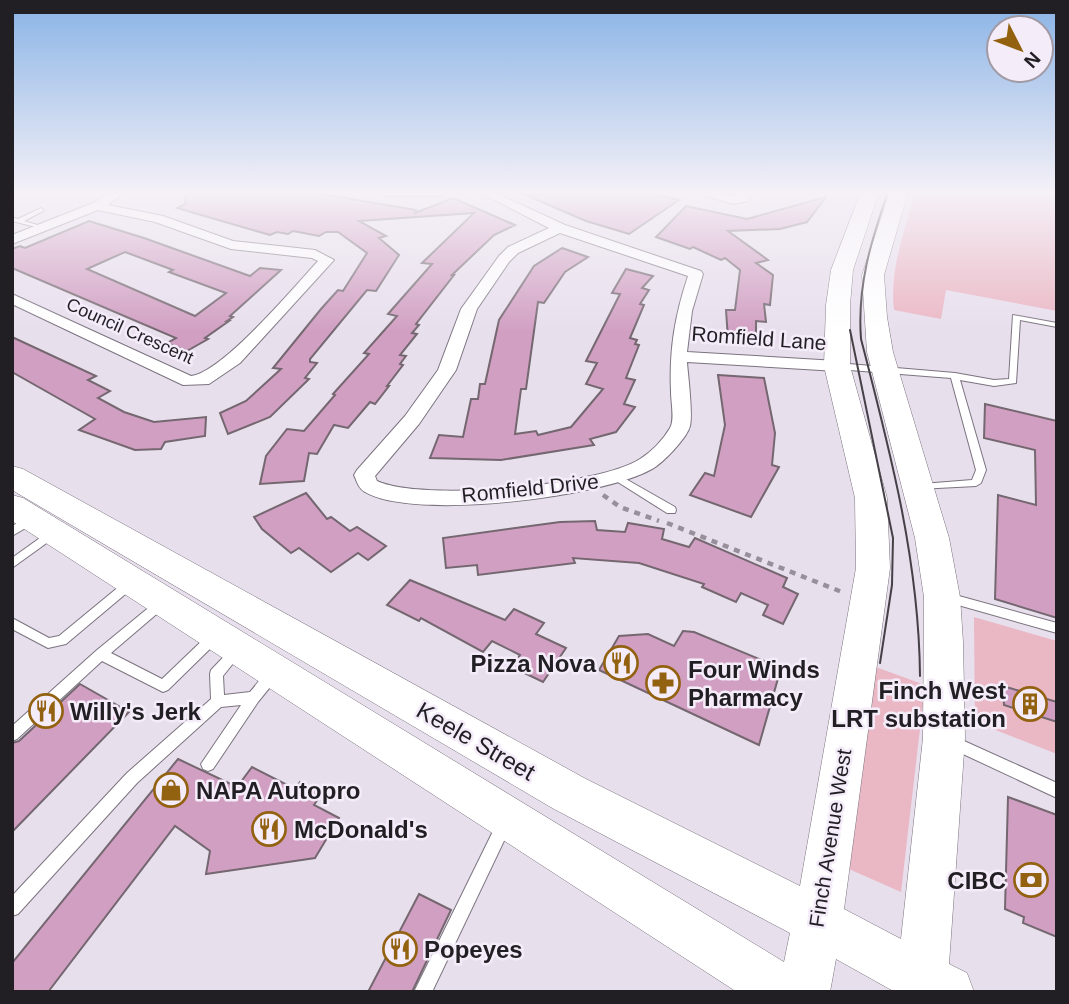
<svg xmlns="http://www.w3.org/2000/svg" width="1069" height="1004" viewBox="0 0 1069 1004" font-family="Arial,sans-serif">
  <style>
    .green { fill: #eab7c4 }
    .building { fill: #d19fc2; stroke: #746770; stroke-width: 2; fill-rule: evenodd }
    .lines { fill: none; stroke-linecap: round; stroke-linejoin: round }
    .lane-casing { stroke: #7b737f; stroke-width: 2 }
    .street-casing { stroke: #7b737f; stroke-width: 2 }
    .secondary-casing { stroke: #7b737f; stroke-width: 1 }
    .path { stroke: #97909a; stroke-width: 4.5; stroke-dasharray: 6 6; stroke-linecap: butt }
    .lane { fill: #fff; fill-rule: evenodd }
    .street { fill: #fff; fill-rule: evenodd }
    .secondary { fill: #fff; fill-rule: evenodd }
    .tram { stroke: #454147; stroke-width: 2 }
    .labels { text-anchor: middle; dominant-baseline: central; stroke-width: 5; stroke-linejoin: round; paint-order: stroke }
    .far-street-label { font-size: 18px; fill: #221f24; stroke: #f5ecfa }
    .street-label { font-size: 21px; fill: #221f24; stroke: #f5ecfa }
    .near-poi-label { font-size: 24px; font-weight: bold; fill: #221f24; stroke: #f5ecfa; text-anchor: start }
    .near-street-label { font-size: 24px; fill: #221f24; stroke: #f5ecfa }
  </style>
  <rect width="100%" height="100%" fill="#e8dfed"/>
  <g class="green">
    <path d="M915,192h142v119l-111,-21 -5,29 -47,-9c-5,-40 11,-80 21,-118z"/>
    <path d="M974,617l83,24v113l-82,-32z"/>
    <path d="M873,666l52,19 -4,15 2,3 -22,189 -59,-26z"/>
  </g>
  <g class="building">
    <path d="M186,192h124l106,18 -1,3 38,-15 62,27 -21,10 -42,40h2l-38,49 3,1 -7,8 5,1 -17,21 6,1 -6,8 3,1 -16,21h2l-14,18 -5,-2 -22,26 -14,-3 -17,29 -8,-1 -5,28 -44,3 6,-28 21,-27 17,2 31,-36 -2,-1 36,-40 -5,-1 33,-37 -9,-2 44,-50 -10,-1 52,-50 -115,8 27,15 -7,2 20,17 -23,36 -9,-1 -57,69v3l7,1 -12,15 4,1 -39,38 -42,17 -8,-21 26,-12 35,-32 -8,-1 48,-59 17,-19 5,1 24,-38 -29,-21h-12l-7,4 -26,-5 -5,3 -11,-2 -7,3 -93,-27 8,-4z"/>
    <path d="M519,192h128l32,8 -50,34 -43,-13z"/>
    <path d="M826,197l-19,25 -27,7 -52,2 40,29 -12,3 17,12 -3,30 -6,-1 2,18 -10,-1v20l-28,-2 -2,-29h9l5,-40 -15,-12 -4,2 -28,-13 -3,2 -34,-12 30,-31 61,13z"/>
    <path d="M89,221l55,17 106,38 10,-8 21,2 -51,46 3,1 -6,4h2l-24,17 3,1 -21,12 -20,-8 9,-5 -164,-70v-19l8,-3 5,2zM125,252l48,18 -4,2 57,21 -31,23 -108,-47z"/>
    <path d="M562,248l26,9 -23,15 -21,31 -6,-1 -12,87h-5l-6,45 21,-3 2,4 33,-8 32,-38 -17,-5 11,-21 -11,-2 34,-67 -8,-1 14,-24 27,7 -11,12 7,2 -9,14 4,1 -14,33 7,2 -2,4 4,1 -13,33 9,2 -11,24 11,3 -19,25 -26,7 4,6 -93,15 -71,-2 9,-23 24,2 8,-38h7l2,-15h5l14,-64 35,-54z"/>
    <path d="M12,337l84,39 -8,4 22,11 -12,7 26,14 30,10 52,-5 -1,19 -40,6 -4,7 -26,1 -56,-20 16,-11 -83,-47z"/>
    <path d="M718,375l46,3 11,55 -3,32 7,2 -28,50 -61,-22 15,-22 9,3 11,-51z"/>
    <path d="M985,404l72,17v197l-62,-19 3,-104 38,10 -1,-55 -51,-12z"/>
    <path d="M306,493l21,26 4,-2 19,14 7,-4 29,19 -18,14 -10,-7 -27,19 -32,-24 -8,5 -29,-24 -8,-12z"/>
    <path d="M595,521l2,9 28,2 3,-9 36,6 -2,10 27,8 6,-9 92,40 -4,9 15,7 -15,30 -20,-9 5,-10 -27,-12 -5,9 -34,-15 2,-3 -65,-21 -66,-5 2,5 -97,12 -1,-10 -31,3 -3,-30 117,-16z"/>
    <path d="M410,580l95,40 9,-11 30,14 -8,11 30,14 -23,34 -31,-15 8,-12 -28,-14 -9,11 -62,-34 -2,3 -32,-16z"/>
    <path d="M683,631l11,1 87,36 -22,77 -160,-75 20,-34 29,-2 26,12z"/>
    <path d="M80,684l49,28 -117,120v-89l7,-2z"/>
    <path d="M1003,686l54,16v20l-53,-17z"/>
    <path d="M178,759l59,28 15,-20 43,22 5,-7 22,11 -8,12 25,13 -24,40 -109,16 4,-23 -35,-25 -127,166h-36v-29z"/>
    <path d="M1008,797l49,18v122l-34,-14 1,-6 -19,-8z"/>
    <path d="M419,894l32,16 -39,82h-44z"/>
  </g>
  <g class="lines">
    <g class="lane-casing">
      <g id="lane">
        <path d="M41,208l3,2 -1,1 -19,10 20,6v2l-32,-8v-4l6,2z"/>
        <path d="M1013,315l44,8v4l-37,-7 -4,63 -22,3 -34,-6 26,90 -5,13 -5,3 -58,3 -1,-2 5,-3 50,-4 4,-10 -25,-92 -114,-9 -4,-3 4,-3 118,10 39,7 15,-1z"/>
        <path d="M617,474l58,33 1,3 -1,3h-8l-54,-34 -1,-2 1,-2z"/>
        <path d="M30,516l4,1 1,3 -1,3 -22,13v-10z"/>
        <path d="M51,530l4,1 1,3 -1,3 -43,31v-10z"/>
        <path d="M131,579l4,1 2,3 -2,3 -69,58 -18,4 -36,-19v-11l37,20 10,-2 68,-56z"/>
        <path d="M948,593l109,30v10l-113,-32 -2,-3 2,-3z"/>
        <path d="M162,598l4,2 2,3 -2,3 -55,47 51,26 47,-45 4,-1 4,1 2,4 -2,4 -49,48 -5,2 -61,-31 -85,78 -5,2v-15l85,-76 61,-50z"/>
        <path d="M237,646l4,1 2,4 -20,25 1,19 26,-3c7,-8 16,-23 28,-20l1,4 -21,26 -45,67 -5,2 -5,-2 -2,-5 40,-59 -20,2 -84,76 -119,131 -6,2v-20l115,-123 84,-74 -1,-25 1,-4 22,-23z"/>
        <path d="M953,736l104,47v15l-109,-51 -2,-5 2,-5z"/>
        <path d="M504,816l5,3 3,5 -80,168h-18l85,-173z"/>
      </g>
    </g>
    <g class="street-casing">
      <g id="street">
        <path d="M111,192h14l-17,13 55,11 70,25 82,9 19,10 -94,103 -31,21 -26,1 -171,-81v-10l179,82c31,-3 104,-90 127,-115l-6,-3 -81,-9 -76,-27 -57,-12 -86,34v-9l81,-32z"/>
        <path d="M378,192h70l-6,4h-58z"/>
        <path d="M479,192h15l71,33 136,46 2,3 -11,37 -5,41 150,9 9,5 -9,5 -150,-9c1,14 6,51 3,64 -3,12 -27,37 -38,43 -49,28 -238,52 -287,23 -6,-3 -8,-10 -11,-17l3,-5 48,-54 33,-46 23,-61 38,-53 9,-9 41,-19zM560,233l128,43c-13,39 -19,74 -17,116 0,10 4,28 -1,36 -7,12 -19,24 -30,31 -42,27 -218,43 -263,22l-2,-5 44,-52 37,-54 21,-61 32,-47 9,-9z"/>
        <path d="M694,192h20l19,4 8,-4h12l-5,9 -15,3z"/>
      </g>
    </g>
    <g class="secondary-casing">
      <path id="secondary" d="M861,192h18l-26,78 -3,35v61l37,132 3,70 -46,341 57,30 22,-201 1,-141 -9,-59 -48,-186 -5,-77 28,-83h18l-24,83 3,42 6,35 56,186 11,59 3,45 2,96 -16,226 18,9 7,19h-79l-59,-33 -6,33h-93l-725,-471v-26l11,3 761,464 6,-29 -236,-124 -542,-319v-24l11,3 563,310 214,107 56,-318 -1,-70 -31,-132 2,-61 5,-35z"/>
    </g>
    <g class="path">
      <path d="M603,495l17,12 39,14"/>
      <path d="M667,523l175,69"/>
    </g>
    <use href="#lane" class="lane"/>
    <use href="#street" class="street"/>
    <use href="#secondary" class="secondary"/>
    <g class="tram">
      <path d="M888,192c-17,49 -31,94 -27,147 29,112 58,221 59,337"/>
      <path d="M850,330l43,208 -1,47 -12,78"/>
    </g>
  </g>
  <linearGradient id="sky" x2="0" y2="1"><stop stop-color="#89b3e6"/><stop offset="0.58" stop-color="#f5f1f7"/><stop offset="1" stop-color="#f5f1f7" stop-opacity="0"/></linearGradient>
  <rect width="1069" height="332" fill="url(#sky)"/>
  <defs>
    <g id="restaurant-ring" transform="scale(1.75)"><circle r="9.5" fill="#f5ecfa" stroke="#936211" stroke-width="1.5"/><path d="M-5-6h1v4h1v-4h1v4h1v-4h1v5L-1.5 .5V6h-2V.5L-5-1ZM5-6V6H3V1.5H1.5Q1.5-4 5-6Z" fill="#936211"/></g>
    <g id="pharmacy-ring" transform="scale(1.75)"><circle r="9.5" fill="#f5ecfa" stroke="#936211" stroke-width="1.5"/><path d="M-2-6h4v4h4v4h-4v4h-4v-4h-4v-4h4Z" fill="#936211"/></g>
    <g id="building-ring" transform="scale(1.75)"><circle r="9.5" fill="#f5ecfa" stroke="#936211" stroke-width="1.5"/><path d="M-4-6H4V6H1V3H-1V6H-4ZM-2.5-4.3h1.7v1.8h-1.7ZM.8-4.3h1.7v1.8H.8ZM-2.5-1h1.7V.8h-1.7ZM.8-1h1.7V.8H.8Z" fill="#936211"/></g>
    <g id="shop-ring" transform="scale(1.75)"><circle r="9.5" fill="#f5ecfa" stroke="#936211" stroke-width="1.5"/><path d="M-5-2.5h2.3a2.7 3.5 0 0 1 5.4 0H5L5.5 6h-11ZM-1.5-2.5h3a1.5 2.3 0 0 0-3 0Z" fill="#936211"/></g>
    <g id="bank-ring" transform="scale(1.75)"><circle r="9.5" fill="#f5ecfa" stroke="#936211" stroke-width="1.5"/><path d="M-6-4H6V4H-6ZM0-2.3a2.3 2.3 0 1 0 0 4.6a2.3 2.3 0 1 0 0-4.6Z" fill="#936211"/></g>
  </defs>
  <g fill-rule="evenodd">
    <use href="#restaurant-ring" x="621" y="663"/>
    <use href="#pharmacy-ring" x="663" y="683"/>
    <use href="#building-ring" x="1030" y="704"/>
    <use href="#restaurant-ring" x="46" y="711"/>
    <use href="#shop-ring" x="171" y="790"/>
    <use href="#restaurant-ring" x="269" y="829"/>
    <use href="#bank-ring" x="1031" y="880"/>
    <use href="#restaurant-ring" x="400" y="949"/>
  </g>
  <g class="labels">
    <g class="far-street-label">
      <text transform="translate(130 331) rotate(24)">Council Crescent</text>
    </g>
    <g class="street-label">
      <text transform="translate(759 338) rotate(4)">Romfield Lane</text>
      <text transform="translate(530 488) rotate(-6)">Romfield Drive</text>
      <text transform="translate(830 838) rotate(-81)">Finch Avenue West</text>
    </g>
    <g class="near-poi-label">
      <text x="596" y="663" text-anchor="end">Pizza Nova</text>
      <text x="688" y="669">Four Winds<tspan x="688" dy="28">Pharmacy</tspan></text>
      <text x="1006" y="690" text-anchor="end">Finch West<tspan x="1006" dy="28">LRT substation</tspan></text>
      <text x="70" y="711">Willy's Jerk</text>
      <text x="196" y="790">NAPA Autopro</text>
      <text x="294" y="829">McDonald's</text>
      <text x="1006" y="880" text-anchor="end">CIBC</text>
      <text x="424" y="949">Popeyes</text>
    </g>
    <g class="near-street-label">
      <text transform="translate(476 741) rotate(30)">Keele Street</text>
    </g>
  </g>
  <rect width="1069" height="1004" fill="none" stroke="#221f24" stroke-width="28"/>
  <g transform="translate(1020 49) rotate(132)"><circle r="33" fill="#f5ecfa" stroke="#a19aa4" stroke-width="2"/>
  <path d="M0-5L12 26L0 18L-12 26Z" fill="#936211"/>
  <text y="-10" font-size="19" font-weight="bold" text-anchor="middle" fill="#221f24">N</text>
  </g>
</svg>
